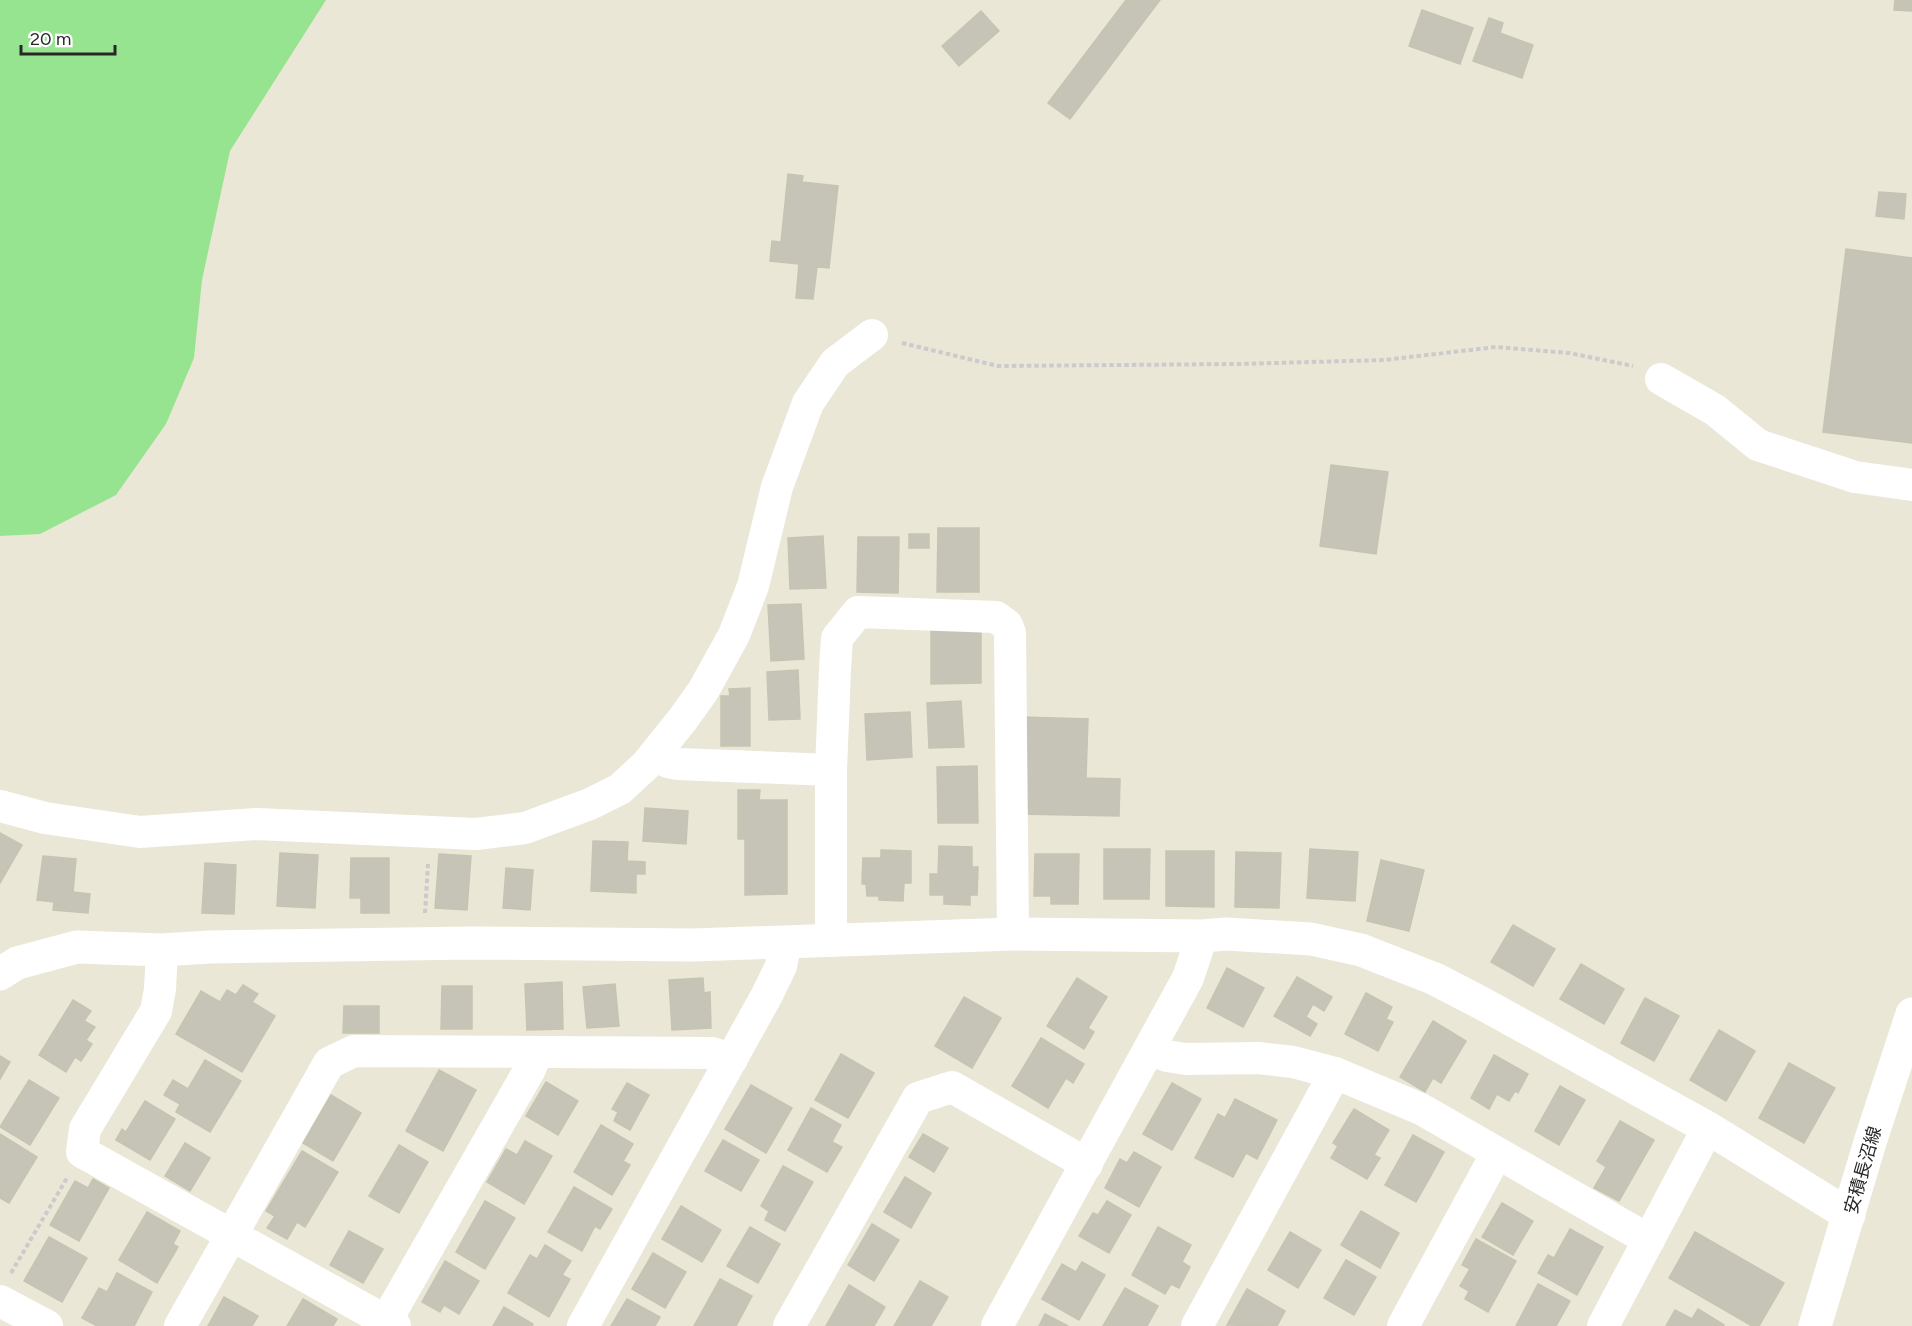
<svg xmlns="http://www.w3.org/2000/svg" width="1912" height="1326" viewBox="0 0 1912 1326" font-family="Figtree,'Noto Sans JP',sans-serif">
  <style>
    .green { fill: #97e490 }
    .building { fill: #c6c4b7; stroke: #c6c4b1; stroke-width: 1.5 }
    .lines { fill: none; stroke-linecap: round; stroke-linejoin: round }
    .path { stroke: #cbcbcb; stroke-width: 4; stroke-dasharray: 4.5 3; stroke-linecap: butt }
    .street { stroke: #fff; stroke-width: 32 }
    .secondary { stroke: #fff; stroke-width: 33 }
    .labels { text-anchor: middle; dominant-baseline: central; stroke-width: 4.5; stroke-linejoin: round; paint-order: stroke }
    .street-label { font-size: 18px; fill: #272727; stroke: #fff }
  </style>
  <rect width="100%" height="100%" fill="#ebe7d7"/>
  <path class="green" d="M0,0h326l-96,151 -28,129 -8,78 -28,66 -50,71 -76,39 -40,2z"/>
  <g class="building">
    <path d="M1126,0h34l-90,119 -22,-16z"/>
    <path d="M1895,0h17v11l-18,-1z"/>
    <path d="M1422,10l51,18 -13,36 -51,-18z"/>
    <path d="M981,11l18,20 -40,35 -17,-20z"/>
    <path d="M1489,18l14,5 -3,10 33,12 -11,33 -49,-17z"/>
    <path d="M788,174l15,2 -1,6 36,4 -9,82 -12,-1 -4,32 -17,-1 3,-34 -29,-3 2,-20 9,1z"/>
    <path d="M1879,192l27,2 -2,25 -28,-3z"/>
    <path d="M1846,249l66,9v185l-89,-11z"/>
    <path d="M1331,465l57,7 -12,82 -56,-8z"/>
    <path d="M938,528h41v64h-42z"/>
    <rect x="909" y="534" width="20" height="14"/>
    <path d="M823,536l3,52 -36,1 -2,-51z"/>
    <path d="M858,537h41l-1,56 -41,-1z"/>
    <path d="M801,604l3,55 -33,2 -3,-56z"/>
    <path d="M981,624v59l-50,1v-59z"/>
    <path d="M798,670l2,49 -31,1 -2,-48z"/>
    <path d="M750,688v58h-29v-50h9l-1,-7z"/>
    <path d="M961,701l3,46 -35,1 -2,-45z"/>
    <path d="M910,712l2,45 -45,3 -2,-46z"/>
    <path d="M1021,717l67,2 -2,59 34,1 -1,37 -100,-2z"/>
    <path d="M977,766l1,57h-40l-1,-56z"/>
    <path d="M738,790h22l-1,10h28v94l-42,1v-56h-7z"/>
    <path d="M645,808l43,3 -2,33 -43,-3z"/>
    <path d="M0,833l22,12 -22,38z"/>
    <path d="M593,841l35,1 -1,19 18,1v12h-9v19l-45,-2z"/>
    <path d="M939,846l33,1v20h6l-1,28h-7v10l-26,-1v-9h-14v-21h8z"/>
    <path d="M1104,849h46l-1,50h-45z"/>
    <path d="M1310,849l48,3 -3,49 -48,-3z"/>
    <path d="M881,850l30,1v32h-7l-1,18 -24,-1v-4h-12l-1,-12h-4l1,-26h18z"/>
    <path d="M1166,851h48v56l-48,-1z"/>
    <path d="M1236,852l45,1 -2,55 -44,-1z"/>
    <path d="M280,853l38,2 -3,53 -38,-2z"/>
    <path d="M439,854l32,2 -4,54 -32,-2z"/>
    <path d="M1035,854h44l-1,50h-27v-8h-17z"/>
    <path d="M43,856l33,3 -3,33 17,2 -2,19 -35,-3 1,-8 -17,-2z"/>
    <path d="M351,858h38v55h-28v-15h-11z"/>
    <path d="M1381,860l43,10 -15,61 -42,-10z"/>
    <path d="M205,863l31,2 -2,49 -32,-1z"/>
    <path d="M506,868l27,2 -3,40 -27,-2z"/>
    <path d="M1513,925l42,24 -22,37 -42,-24z"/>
    <path d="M1581,964l43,25 -20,35 -44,-25z"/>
    <path d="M1227,968l37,20 -21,39 -36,-19z"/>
    <path d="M1297,977l35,20 -8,14 -11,-7 -7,13 11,7 -7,12 -36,-20z"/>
    <path d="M703,978l1,15 6,-1 1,36 -39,2 -3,-50z"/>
    <path d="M1077,978l30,19 -19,31 6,4 -10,17 -37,-23z"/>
    <path d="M562,982l1,47 -36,1 -2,-46z"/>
    <path d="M615,984l4,42 -32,2 -4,-41z"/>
    <path d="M243,985l15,9 -6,8 23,14 -33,56 -66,-38 25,-43 19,11 7,-12 9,5z"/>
    <path d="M442,986h30v43h-31z"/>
    <path d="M1366,993l26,14 -6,12 7,3 -15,29 -33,-17z"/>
    <path d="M964,997l37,21 -29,50 -37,-22z"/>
    <path d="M1645,998l34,18 -25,45 -33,-18z"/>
    <path d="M73,1000l18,11 -7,10 11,6 -9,13 6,4 -11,17 -6,-4 -9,15 -27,-17z"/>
    <path d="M344,1006h35v27h-36z"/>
    <path d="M1433,1021l33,20 -25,42 -8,-5 -8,14 -25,-15z"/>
    <path d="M1719,1030l36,21 -29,50 -36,-21z"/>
    <path d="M1041,1038l43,26 -11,19 -7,-5 -18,30 -36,-22z"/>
    <path d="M841,1054l33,19 -26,45 -33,-18z"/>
    <path d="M1494,1055l34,19 -10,19 -3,-2 -6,10 -12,-7 -8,15 -18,-11z"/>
    <path d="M0,1056l10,6 -10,17z"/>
    <path d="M205,1060l36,21 -31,51 -34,-20 4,-8 -16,-9 9,-15 15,9z"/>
    <path d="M1789,1063l46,25 -31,55 -45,-25z"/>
    <path d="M439,1070l37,20 -33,61 -37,-20z"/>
    <path d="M29,1080l30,18 -29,47 -30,-18z"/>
    <path d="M546,1082l32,19 -20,34 -32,-19z"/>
    <path d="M627,1083l22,12 -19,35 -16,-9 4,-9 -6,-3z"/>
    <path d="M1172,1083l29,16 -29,51 -29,-16z"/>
    <path d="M751,1085l41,23 -26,45 -41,-24z"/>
    <path d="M1560,1086l25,14 -26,45 -24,-14z"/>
    <path d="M331,1095l30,18 -28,48 -30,-18z"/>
    <path d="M1235,1099l42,21 -20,39 -11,-6 -13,24 -38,-19 23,-44 7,4z"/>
    <path d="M145,1101l30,18 -25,41 -34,-20 6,-11 4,3z"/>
    <path d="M811,1108l30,17 -9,17 10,5 -15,25 -39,-22z"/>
    <path d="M1354,1109l35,21 -15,25 6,3 -13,21 -36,-21 7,-12 -5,-3z"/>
    <path d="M1620,1121l34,19 -35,61 -25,-13 12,-21 -9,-6z"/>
    <path d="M601,1125l32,19 -10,17 7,4 -18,30 -38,-23z"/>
    <path d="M0,1134l37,23 -28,46 -9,-5z"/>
    <path d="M923,1134l25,14 -14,24 -25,-15z"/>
    <path d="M1413,1135l31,17 -28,50 -31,-17z"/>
    <path d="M723,1140l36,20 -18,31 -36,-20z"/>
    <path d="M525,1141l27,15 -28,48 -37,-22 19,-33 11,6z"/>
    <path d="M185,1143l25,15 -20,33 -25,-15z"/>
    <path d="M399,1145l29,17 -29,51 -30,-17z"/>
    <path d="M302,1151l36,21 -33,55 -8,-5 -10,17 -20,-11 8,-12 -9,-5z"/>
    <path d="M1134,1152l27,15 -22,40 -34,-19 15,-29 7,4z"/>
    <path d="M783,1166l30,16 -28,49 -20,-11 4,-9 -8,-5z"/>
    <path d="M905,1177l26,16 -20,35 -27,-16z"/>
    <path d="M93,1179l16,9 -30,53 -29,-16 25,-44 13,7z"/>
    <path d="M574,1187l38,22 -12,20 -5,-3 -13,25 -34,-19z"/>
    <path d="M485,1201l30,17 -30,51 -29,-17z"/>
    <path d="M1107,1201l24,14 -22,38 -30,-17 14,-23 5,2z"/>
    <path d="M1502,1203l31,18 -20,34 -31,-18z"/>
    <path d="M681,1206l40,24 -19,32 -40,-23z"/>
    <path d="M1361,1211l38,22 -19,35 -39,-23z"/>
    <path d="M147,1212l33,19 -7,13 5,3 -21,36 -38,-23z"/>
    <path d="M872,1224l27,16 -25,41 -26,-16z"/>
    <path d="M750,1227l30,17 -22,39 -31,-17z"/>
    <path d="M1158,1227l33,18 -9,17 8,5 -11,21 -8,-4 -6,10 -33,-19z"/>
    <path d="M1570,1229l33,18 -26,48 -39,-22 10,-18 6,3z"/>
    <path d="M349,1231l34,18 -20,34 -33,-18z"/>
    <path d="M1290,1232l31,18 -23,38 -30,-18z"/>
    <path d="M1695,1232l89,51 -25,43h-7l-83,-48z"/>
    <path d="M49,1237l38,21 -25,44 -38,-21z"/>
    <path d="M1476,1239l40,22 -28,51 -23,-13 4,-8 -9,-5 10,-17 -8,-4z"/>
    <path d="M545,1245l26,16 -9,14 8,4 -21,38 -41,-24 22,-38 7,4z"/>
    <path d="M653,1253l33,19 -21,36 -33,-19z"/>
    <path d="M1346,1260l30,17 -22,38 -30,-17z"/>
    <path d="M445,1261l34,20 -20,33 -15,-9 -4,7 -18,-10z"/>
    <path d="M1082,1262l23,13 -26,45 -37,-21 20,-35 14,8z"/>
    <path d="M117,1273l35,19 -18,34h-37l-15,-8 17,-30 8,4z"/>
    <path d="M720,1279l32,17 -16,30h-42z"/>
    <path d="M920,1281l28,16 -17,29h-37z"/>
    <path d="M1538,1284l32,17 -14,25h-40z"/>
    <path d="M849,1285l36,22 -11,19h-48z"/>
    <path d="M1125,1288l33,18 -11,20h-44z"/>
    <path d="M1247,1289l38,22 -8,15 -50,-1z"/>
    <path d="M224,1297l34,19 -6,10h-44z"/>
    <path d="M303,1299l34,20 -4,7h-46z"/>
    <path d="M627,1299l33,18 -5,9h-44z"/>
    <path d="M504,1307l29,17 -1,2h-39z"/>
    <path d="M1698,1309l26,16 -1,1h-57l9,-16 17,9z"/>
    <path d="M1045,1314l23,12h-29z"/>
  </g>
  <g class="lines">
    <g class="path">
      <path d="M902,343l96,23 241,-2 145,-4 112,-13 73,6 64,13"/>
      <path d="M425,913l3,-49"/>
      <path d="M11,1273l56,-95"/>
    </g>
    <g class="street">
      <path d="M1661,379l54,31 43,35 97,32 57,8"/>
      <path d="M655,754l13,8 10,2 153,6"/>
      <path d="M0,806l45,12 95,14 117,-8 219,10 49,-6 65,-24 30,-15 26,-24 37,-46 20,-28 31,-56 19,-49 24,-99 31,-84 27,-40 37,-28"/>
      <path d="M831,941v-171l4,-101 2,-31 21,-26 138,5 11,8 3,8 3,301"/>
      <path d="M162,950l-2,39 -4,22 -71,118 -3,23 313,174"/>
      <path d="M1150,1048l17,8 19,3 72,-1 35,4 42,11 86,36 228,131"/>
      <path d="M0,1301l47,25"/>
      <path d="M386,1321l144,-252 7,-17"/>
      <path d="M180,1326l149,-263 25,-12 358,2 20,6"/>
      <path d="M583,1326l184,-331 14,-29 5,-24"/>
      <path d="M789,1326l129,-228 34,-11 135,77"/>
      <path d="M997,1326l191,-348 14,-42"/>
      <path d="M1197,1326l138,-253"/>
      <path d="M1403,1326l94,-173"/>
      <path d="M1603,1326l105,-198"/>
    </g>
    <g class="secondary">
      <path d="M0,974l17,-11 60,-16 85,3 48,-3 261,-4 223,2 319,-11 189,2 24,-2 85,5 50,11 74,29 50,26 223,123 141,87"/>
      <path d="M1815,1326l56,-187 41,-125"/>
    </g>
  </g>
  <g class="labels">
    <g class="street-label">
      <text transform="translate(1863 1170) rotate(-74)">安積長沼線</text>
    </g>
  </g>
  <path d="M21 45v9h94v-9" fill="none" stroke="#272727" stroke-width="3"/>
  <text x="30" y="45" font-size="18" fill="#272727" stroke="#ffffff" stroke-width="4.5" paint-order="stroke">20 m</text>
</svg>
